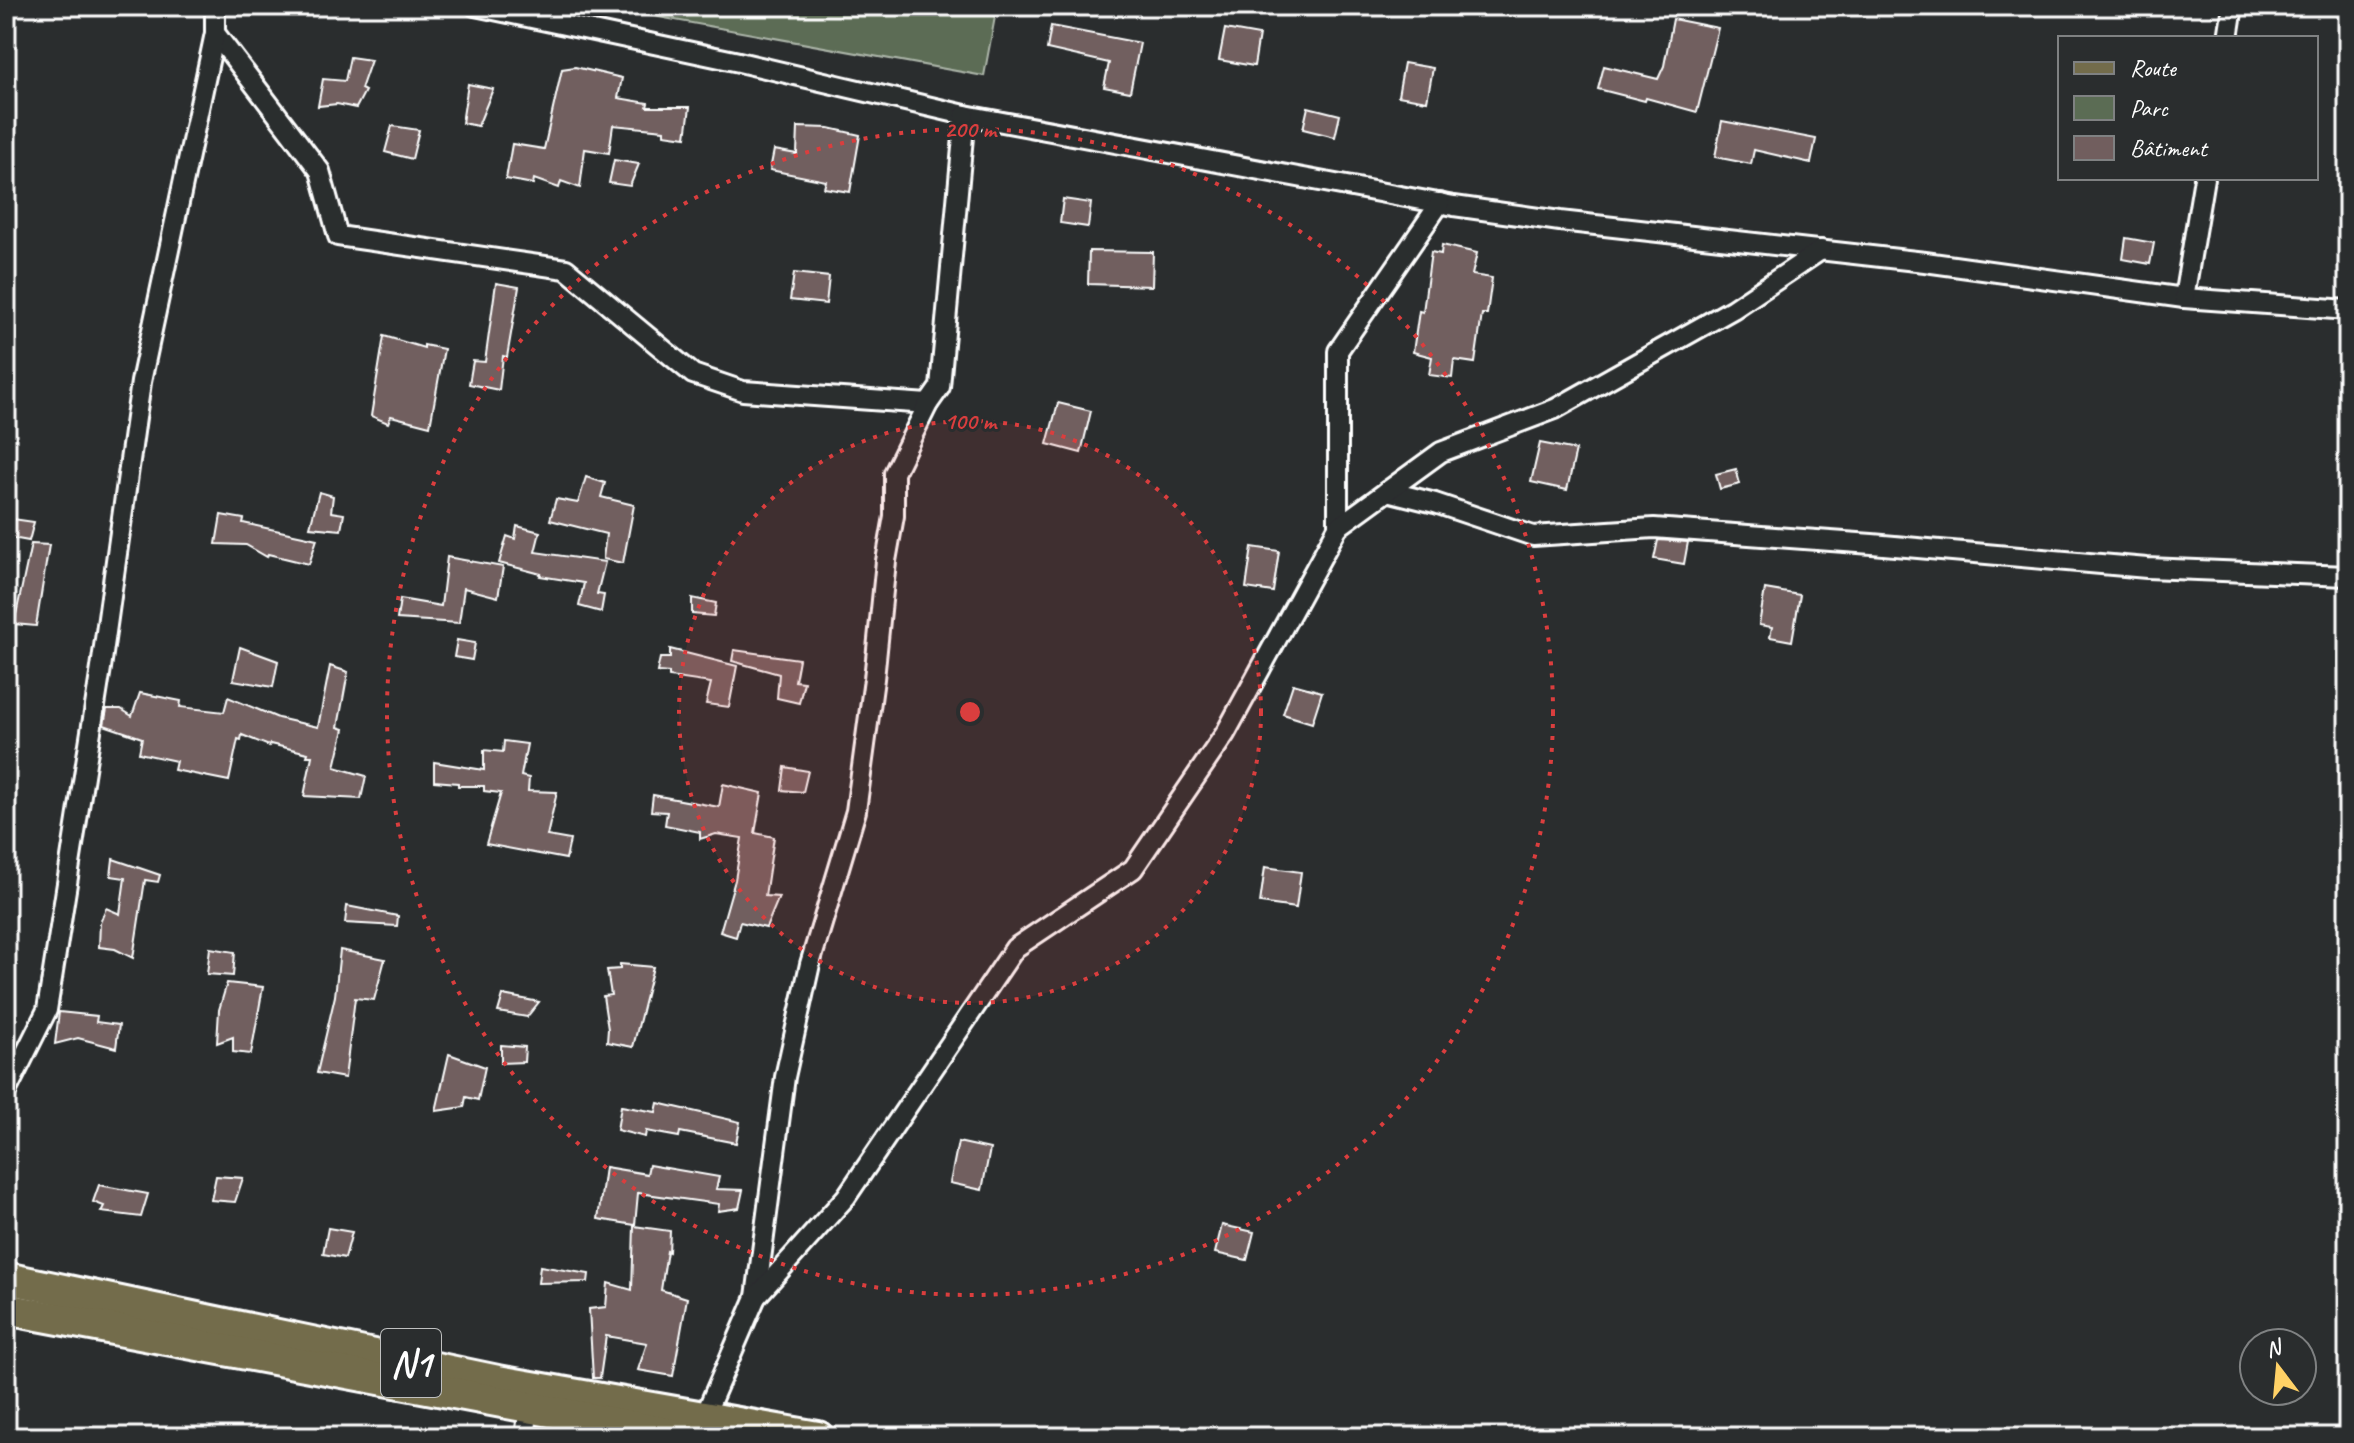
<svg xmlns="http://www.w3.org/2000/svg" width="2354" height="1443" viewBox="0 0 2354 1443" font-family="Caveat,sans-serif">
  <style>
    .green { fill: #5b6c54; stroke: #adb6aa; stroke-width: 2 }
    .building { fill: #715e5e; stroke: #fff; stroke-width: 2 }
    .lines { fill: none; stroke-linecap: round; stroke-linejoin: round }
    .street-casing { stroke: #fff; stroke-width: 24 }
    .primary-casing { stroke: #fff; stroke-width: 36 }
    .street { stroke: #2a2d2e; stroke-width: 18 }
    .primary { stroke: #736c4b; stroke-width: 30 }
    .ring { fill: none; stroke: #da3e3e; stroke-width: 4; stroke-dasharray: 4 8 }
    .labels { text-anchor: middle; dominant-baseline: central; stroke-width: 6; stroke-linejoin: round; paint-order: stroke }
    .shield { fill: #2a2d2e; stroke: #bfc0c0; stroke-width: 2 }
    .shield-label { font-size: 38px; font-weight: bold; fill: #fff }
    .centre { fill: #da3e3e; stroke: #2a2d2e; stroke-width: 4 }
    .ring-label { font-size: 24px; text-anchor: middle; font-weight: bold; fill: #da3e3e; stroke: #2a2d2e; stroke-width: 6; stroke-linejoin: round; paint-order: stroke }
  </style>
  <rect width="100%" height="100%" fill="#2a2d2e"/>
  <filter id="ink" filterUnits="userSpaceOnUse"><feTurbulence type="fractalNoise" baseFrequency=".0125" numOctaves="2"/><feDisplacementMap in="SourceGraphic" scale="16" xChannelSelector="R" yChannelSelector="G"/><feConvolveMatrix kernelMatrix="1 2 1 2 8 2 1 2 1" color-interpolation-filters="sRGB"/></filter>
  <g filter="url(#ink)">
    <path class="green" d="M598,6h399l-13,70z"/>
    <g class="building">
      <path d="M1673,19l45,9 -21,84 -51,-14 -1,3 -47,-12 6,-23 54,13 6,-13z"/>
      <path d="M1051,26l89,17 -10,49 -26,-5 5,-24 -62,-14z"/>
      <path d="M1225,29l34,6 -5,31 -35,-6z"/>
      <path d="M350,57l21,3 -10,29 4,2 -9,17 -19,-4 -19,2 5,-27 22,2z"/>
      <path d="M1404,63l29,5 -6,33 -29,-5z"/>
      <path d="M575,67l47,11 -4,20 30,5 -1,4h43l-4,30 -22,-3v-4l-51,-5 -4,28 -24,-4 -5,39 -19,-7 -2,7 -25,-9 -1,5 -27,-5 6,-35 32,5 18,-80z"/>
      <path d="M468,84l25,5 -15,37 -16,-3z"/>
      <path d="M1308,107l32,8 -5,22 -32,-8z"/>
      <path d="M1722,121l94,18 -5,24 -57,-13 -3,14 -36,-7z"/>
      <path d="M392,126l27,4 -7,29 -27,-7z"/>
      <path d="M798,127l31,1 31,7 -10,57 -26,-4 2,-7 -56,-11 4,-20 23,4z"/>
      <path d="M614,160l25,4 -9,22 -21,-3z"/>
      <path d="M1063,199l28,4 -3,24 -28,-4z"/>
      <path d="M2126,238l28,5 -4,21 -27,-5z"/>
      <path d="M1442,245l35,8 -5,22 20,3 -5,36h-5l-7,49 -21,-3 -2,18 -23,-3 3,-18 -19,-5 6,-41 4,1 8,-60 10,2z"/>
      <path d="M1089,251l64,1 -1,34 -64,-2z"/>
      <path d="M794,273l35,4 -3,27 -36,-4z"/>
      <path d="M496,283l23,4 -12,70 -4,-1 -4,34 -30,-6 4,-23 12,1z"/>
      <path d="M384,336l40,12v-3l20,4 -14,77 -39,-10 -3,7 -17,-7z"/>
      <path d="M1058,403l33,8 -10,42 -34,-9z"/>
      <path d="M1540,443l36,7 -9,40 -36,-8z"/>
      <path d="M1736,469l4,15 -20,5 -4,-15z"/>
      <path d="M586,477l19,6 -4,14 33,8 -11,58 -20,-4 3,-25 -56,-14 6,-21 22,4z"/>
      <path d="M319,492l14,4 -2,16 13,2 -3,16 -31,-3z"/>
      <path d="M221,515l23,4 -1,4 74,16 -8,25 -41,-10 -1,3 -21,-12 -30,-1z"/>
      <path d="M6,518l28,4 -5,19 -23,-4z"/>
      <path d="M517,526l23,6 -5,20 70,10 -8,32 7,1 -3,17 -22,-6 5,-23 -44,-7 1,-2 -42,-11 8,-27 8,3z"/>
      <path d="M1658,540l30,2 -4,22 -30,-5z"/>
      <path d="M31,544l18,1 -13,81 -22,-2z"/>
      <path d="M1252,547l27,4 -6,41 -27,-4z"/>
      <path d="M447,557l56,10 -5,30 -34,-9 -5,35 -62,-4 3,-20 41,7z"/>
      <path d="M1765,589l35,6 -8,46 -22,-4 2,-10 -13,-2z"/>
      <path d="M692,598l24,5 -2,13 -22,-2z"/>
      <path d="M457,640l18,3 -3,17 -18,-3z"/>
      <path d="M240,647l38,14 -5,26 -40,-7z"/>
      <path d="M670,649l67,17 -8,41 -23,-3 5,-21 -42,-6v-4l-12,-1 3,-14h10z"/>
      <path d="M734,650l65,9 -4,22 9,1 -5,21 -22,-5 2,-24 -47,-13z"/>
      <path d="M330,666l18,6 -10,55 6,2 -9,38 31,9 -5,23 -57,-3 8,-40h-5l1,-3 -38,-9 -1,2 -27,-11 -1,5 -3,-1 -9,42 -55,-11 2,-9 -37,-8 3,-15 -38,-13 3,-16h14l11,7 8,-23 41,8 -1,6 44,5 4,-15 50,21 40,9z"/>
      <path d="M1293,684l29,8 -10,31 -29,-9z"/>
      <path d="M504,741l23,3 -6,32 8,2 -1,13 29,1 -10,44 23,4 -4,19 -80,-15 15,-51 -17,-2v-5h-26v-3l-24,-2v-19l50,8v-20l19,2z"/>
      <path d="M785,767l23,4 -5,21 -21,-2z"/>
      <path d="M723,784l39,9 -7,40 19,4 -9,59 14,1 -13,31 -26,-6 -4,15 -16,-5 15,-52 7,-42 -26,-4 -16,5v-7l-35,-7 2,-13 -16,-1 2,-16 66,12z"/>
      <path d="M113,859l47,16 -2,7 -13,-2 -12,78 -18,-9 -16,-2 1,-24 6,-15 14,6 5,-36 -14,-2z"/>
      <path d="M1265,867l36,5 -5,36 -36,-5z"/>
      <path d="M347,906l51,10 -1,10 -52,-3z"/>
      <path d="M210,948l25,4 -2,24 -26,-2z"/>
      <path d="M340,950l45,9 -11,41 -19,-2 -10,80 -28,-5 18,-77z"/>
      <path d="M620,964l33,3 -20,80 -26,-5 1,-13 -5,-33 8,-1 -4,-25 13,-1z"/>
      <path d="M227,983l36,4 -12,67 -18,-2v-15l-16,6 2,-33z"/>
      <path d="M503,995l36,7 -12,15 -29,-5z"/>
      <path d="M59,1012l38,4 -1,6 23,3 -3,23 -38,-10 -23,6z"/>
      <path d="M501,1045l24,2 -1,15 -23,1z"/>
      <path d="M449,1054l36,13 -7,33 -12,-3 -2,10 -28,4z"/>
      <path d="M658,1103l82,19 -4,21 -56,-11 -1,5 -33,-6 -1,6 -28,-7 4,-24 35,6z"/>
      <path d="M958,1142l32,7 -8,41 -32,-7z"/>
      <path d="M649,1165l70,12 -3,12 27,1 -4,18 -21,3 1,-7 -81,-11 -3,32 -37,-6 7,-52 42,7z"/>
      <path d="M216,1176l27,2 -8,24 -24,-2z"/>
      <path d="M99,1185l49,9 -7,23 -40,-5 3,-6 -11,-4z"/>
      <path d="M1222,1225l32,7 -7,28 -32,-7z"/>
      <path d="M634,1226l36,5 -1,21 -2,-1 -6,39 26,8 -14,78 -35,-6 9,-27 -41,-7 -6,42h-7l-4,-69 17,-2 2,-24 24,7z"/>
      <path d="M328,1228l24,4 -7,26 -22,-4z"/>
      <path d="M540,1266l49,8 -1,8 -50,1z"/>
    </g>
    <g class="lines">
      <g class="street-casing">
        <g id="street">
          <path d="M475,6l264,56 226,53 489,91 106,15 365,41 259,36 164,12"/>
          <path d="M215,33l105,138 18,65 228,33 127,105 50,17 185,13"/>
          <path d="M2228,38l5,-32"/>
          <path d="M2184,298l20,-120"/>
          <path d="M1387,491l48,12 98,33 121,-8 218,16 275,24 201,8"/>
          <path d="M1338,527v-176l102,-148"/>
          <path d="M6,1092l41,-82 54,-342 40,-286 74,-349v-27"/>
          <path d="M756,1297l29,-220 25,-113 46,-153 18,-132 12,-118 8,-45v-43l34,-69 12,-17 25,-272"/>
          <path d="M705,1415l51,-118 90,-100 169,-249 118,-79 92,-135 113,-207 103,-75 114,-43 178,-100 88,-59"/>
          <path d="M525,1437l4,-30"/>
        </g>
      </g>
      <g class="primary-casing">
        <g id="primary">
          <path d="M6,1278l492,103 320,56"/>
          <path d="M6,1309l683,128"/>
        </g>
      </g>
      <use href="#street" class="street"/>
      <use href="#primary" class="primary"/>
    </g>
  </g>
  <circle cx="970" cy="712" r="291" fill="#da3e3e" fill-opacity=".12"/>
  <g class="ring">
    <circle cx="970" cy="712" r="291"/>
    <circle cx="970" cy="712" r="583"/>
  </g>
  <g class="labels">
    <rect class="shield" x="381" y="1329" width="60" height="68" rx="6"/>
    <g class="shield-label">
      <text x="411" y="1363">N1</text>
    </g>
  </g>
  <circle cx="970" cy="712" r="12" class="centre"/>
  <g class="ring-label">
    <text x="970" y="137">200 m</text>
    <text x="970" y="429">100 m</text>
  </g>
  <rect width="2354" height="1443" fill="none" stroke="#2a2d2e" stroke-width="32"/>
  <rect x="16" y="16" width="2322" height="1411" fill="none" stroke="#fff" stroke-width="3" filter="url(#ink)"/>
  <rect x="2058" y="36" width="260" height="144" fill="#2a2d2e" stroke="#7f8182" stroke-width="2"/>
  <rect x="2074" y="62" width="40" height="12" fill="#736c4b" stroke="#7f8182" stroke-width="2"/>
  <text x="2130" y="76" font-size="24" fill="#ffffff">Route</text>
  <rect x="2074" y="96" width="40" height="24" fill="#5b6c54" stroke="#7f8182" stroke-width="2"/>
  <text x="2130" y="116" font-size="24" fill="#ffffff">Parc</text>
  <rect x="2074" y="136" width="40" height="24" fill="#715e5e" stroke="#7f8182" stroke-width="2"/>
  <text x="2130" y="156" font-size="24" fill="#ffffff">Bâtiment</text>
  <g transform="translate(2278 1367) rotate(344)"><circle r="38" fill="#2a2d2e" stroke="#7f8182" stroke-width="2"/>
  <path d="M0-6L14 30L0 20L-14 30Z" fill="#ffd166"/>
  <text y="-12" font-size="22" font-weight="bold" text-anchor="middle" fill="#ffffff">N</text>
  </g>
</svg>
